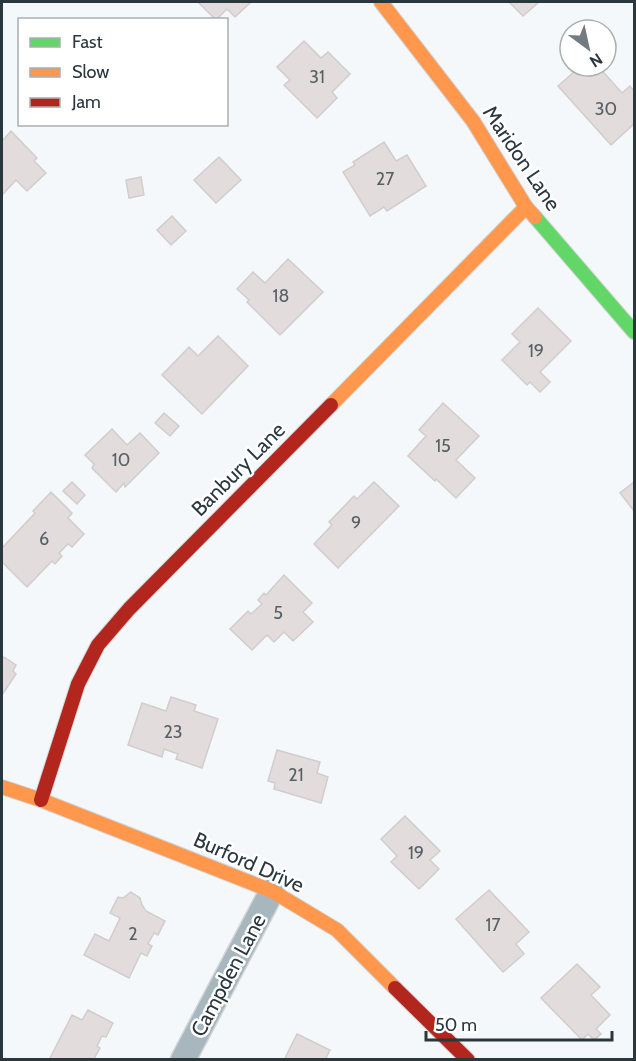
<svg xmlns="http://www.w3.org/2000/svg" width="636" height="1061" viewBox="0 0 636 1061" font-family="Cabin,sans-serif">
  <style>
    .building { fill: #e2dddc; stroke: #d2cdcd; stroke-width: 1.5 }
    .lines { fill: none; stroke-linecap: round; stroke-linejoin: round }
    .street-casing { stroke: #d1d5d8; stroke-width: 27 }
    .fast-casing { stroke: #d1d5d8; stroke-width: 16 }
    .slow-casing { stroke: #d1d5d8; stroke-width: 16 }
    .jam-casing { stroke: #d1d5d8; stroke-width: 16 }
    .street { stroke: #a8b6bd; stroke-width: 24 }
    .fast { stroke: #63d668; stroke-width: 14 }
    .slow { stroke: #ff974d; stroke-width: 14 }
    .jam { stroke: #b3261e; stroke-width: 14 }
    .labels { text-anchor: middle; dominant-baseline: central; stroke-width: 5; stroke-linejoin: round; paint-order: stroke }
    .number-label { font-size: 18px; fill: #586065 }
    .street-label { font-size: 21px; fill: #2a373d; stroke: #fff }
  </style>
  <rect width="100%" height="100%" fill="#f5f8fb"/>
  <g class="building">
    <path d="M198,2h53l-16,15 -8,-8 -11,11z"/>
    <path d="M509,2h30l-16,14z"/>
    <path d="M304,41l17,17 7,-6 22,22 -18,18 5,6 -20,20 -33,-33 6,-5 -13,-13z"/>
    <path d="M581,66h17l24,27 8,-7 4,5v33l-23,21 -53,-59z"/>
    <path d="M11,131l26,27 -3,3 12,12 -19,18 -11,-11 -14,15v-54z"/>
    <path d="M384,142l12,19 11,-6 19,31 -39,25 -3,-4 -14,9 -27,-44 12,-7 -2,-3z"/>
    <path d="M219,157l22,23 -25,23 -22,-23z"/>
    <path d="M141,177l3,18 -15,3 -3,-18z"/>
    <path d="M172,216l14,15 -15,14 -14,-15z"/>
    <path d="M288,259l35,33 -43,43 -33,-33 2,-2 -12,-11 16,-17 12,11z"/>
    <path d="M538,308l33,33 -31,31 10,10 -10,10 -10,-10 -3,3 -25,-25 18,-18 -8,-8z"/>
    <path d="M218,336l30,30 -46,48 -40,-39 27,-28 9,9z"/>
    <path d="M443,403l36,33 -23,24 19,18 -19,20 -20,-19 -1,2 -27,-25 18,-20 -7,-6z"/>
    <path d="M164,413l15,13 -9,10 -15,-13z"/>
    <path d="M112,429l15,16 13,-12 19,20 -34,34 -1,-4 -8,9 -24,-24 2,-4 -9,-9z"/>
    <path d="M72,482l13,13 -8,9 -14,-13z"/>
    <path d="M374,482l25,24 -61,62 -24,-24 18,-19 -3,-3 25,-26 3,3z"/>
    <path d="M634,482v29l-14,-18z"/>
    <path d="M51,492l21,21 -4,5 16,16 -12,13 -4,-3 -9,9 3,3 -7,8 -3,-3 -25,26 -25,-25v-14l33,-35 -2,-2z"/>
    <path d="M284,575l28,28 -9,9 10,10 -20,19 -9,-9 -10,10 -7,-7 -15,15 -22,-21 18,-18 3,3 11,-10 -4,-4 6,-7 2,2z"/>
    <path d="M4,657l12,8 -3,6 3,3 -14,21v-35z"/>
    <path d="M171,697l25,8 -2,6 24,8 -16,49 -26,-9 2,-5 -14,-5 -2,8 -34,-12 14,-42 24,8z"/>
    <path d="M277,750l43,12 -3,11 11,4 -7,26 -47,-14 1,-6 -7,-2z"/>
    <path d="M405,816l35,35 -10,9 9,9 -20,20 -28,-27 6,-6 -16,-17z"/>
    <path d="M489,890l40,42 -13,12 8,10 -21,18 -47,-53z"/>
    <path d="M131,892l9,6 2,7 4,6 19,10 -7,14 -4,-2 -6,11 4,2 -5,10 -6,-3 -12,25 -45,-23 11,-21 14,7 11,-23 -10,-5 8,-16 5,1z"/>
    <path d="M577,964l23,23 -9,8 19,20 -14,14 5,5 -7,6 -6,-6 -6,6 -41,-42z"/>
    <path d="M88,1010l25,13 -7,14 -4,-1 -5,10 3,2 -6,11 -4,-1 -1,2h-40l23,-45 10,5z"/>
    <path d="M297,1034l33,16 -5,10h-41z"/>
  </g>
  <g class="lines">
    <g class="street-casing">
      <path id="street" d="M183,1060l89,-169"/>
    </g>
    <g class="fast-casing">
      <path id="fast" d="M535,217l99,115"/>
    </g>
    <g class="slow-casing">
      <g id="slow">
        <path d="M381,2l92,119 53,86 9,10"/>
        <path d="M331,405l195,-198"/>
        <path d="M2,787l39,13 231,91 65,39 58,58"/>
      </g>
    </g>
    <g class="jam-casing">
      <g id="jam">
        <path d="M41,800l37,-116 20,-39 31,-36 202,-204"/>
        <path d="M395,988l73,72"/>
      </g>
    </g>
    <use href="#street" class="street"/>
    <use href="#fast" class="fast"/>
    <use href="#slow" class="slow"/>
    <use href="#jam" class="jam"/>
  </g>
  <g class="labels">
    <g class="number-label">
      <text x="317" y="77">31</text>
      <text x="606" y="109">30</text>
      <text x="385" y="179">27</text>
      <text x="281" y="296">18</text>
      <text x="536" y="351">19</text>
      <text x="443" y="446">15</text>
      <text x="121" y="460">10</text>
      <text x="356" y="523">9</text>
      <text x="44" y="539">6</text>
      <text x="278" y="613">5</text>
      <text x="173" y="732">23</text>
      <text x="296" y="775">21</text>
      <text x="416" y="853">19</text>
      <text x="493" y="925">17</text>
      <text x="133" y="934">2</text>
    </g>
    <g class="street-label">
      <text transform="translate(522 158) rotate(56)">Maridon Lane</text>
      <text transform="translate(238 469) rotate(-45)">Banbury Lane</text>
      <text transform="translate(249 862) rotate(24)">Burford Drive</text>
      <text transform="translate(228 975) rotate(-62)">Campden Lane</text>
    </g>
  </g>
  <rect width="636" height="1061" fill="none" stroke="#2a373d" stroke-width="6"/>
  <rect x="18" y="18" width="210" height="108" fill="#ffffff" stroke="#aaafb1" stroke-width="1.5"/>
  <rect x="30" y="38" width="30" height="9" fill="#63d668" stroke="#aaafb1" stroke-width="1.5"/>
  <text x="72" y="48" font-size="18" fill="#2a373d">Fast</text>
  <rect x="30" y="68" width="30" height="9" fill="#ff974d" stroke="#aaafb1" stroke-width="1.5"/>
  <text x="72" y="78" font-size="18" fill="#2a373d">Slow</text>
  <rect x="30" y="98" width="30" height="9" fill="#b3261e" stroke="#aaafb1" stroke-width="1.5"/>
  <text x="72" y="108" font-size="18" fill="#2a373d">Jam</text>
  <g transform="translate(588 48) rotate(147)"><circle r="28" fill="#ffffff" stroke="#aaafb1" stroke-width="1.5"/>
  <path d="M0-4.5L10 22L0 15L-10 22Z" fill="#717b80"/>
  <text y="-9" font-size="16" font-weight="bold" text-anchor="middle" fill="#2a373d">N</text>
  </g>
  <path d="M426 1031v9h186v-9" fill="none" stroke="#2a373d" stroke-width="3"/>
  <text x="435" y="1031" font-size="18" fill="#2a373d" stroke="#ffffff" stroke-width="4.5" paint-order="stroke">50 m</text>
</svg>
